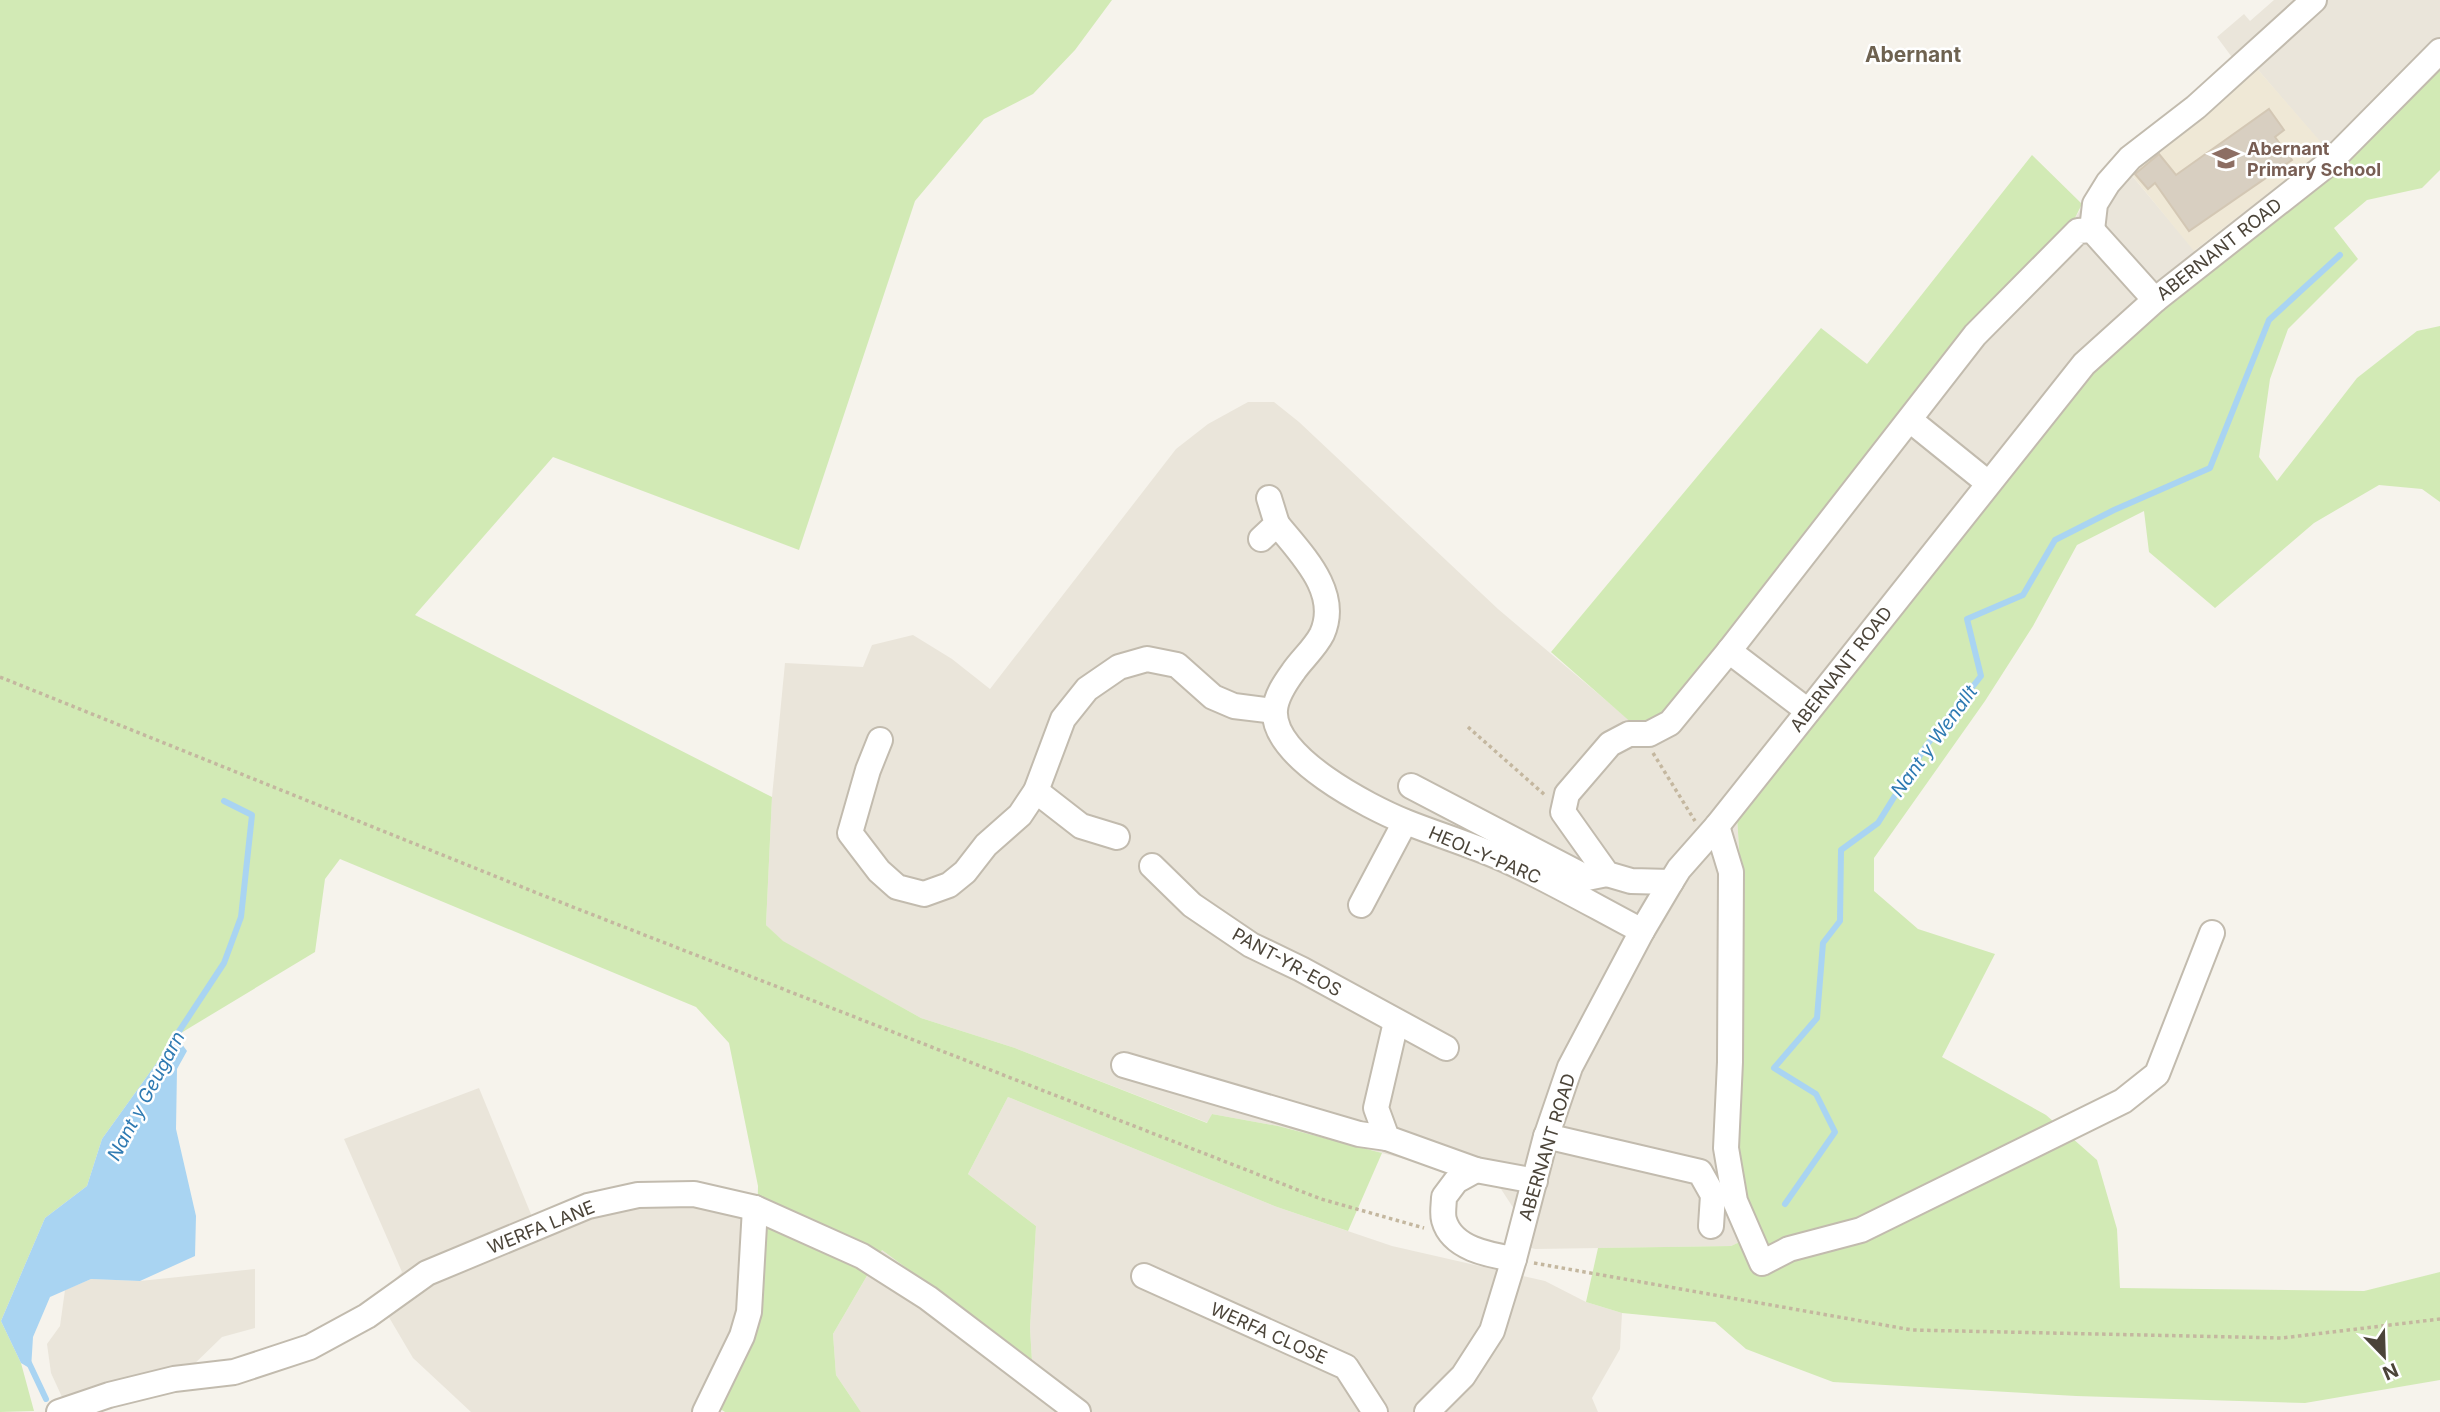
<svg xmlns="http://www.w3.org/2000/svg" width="2440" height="1412" viewBox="0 0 2440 1412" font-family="Inter,sans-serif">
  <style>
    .residential { fill: #eae5da }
    .education { fill: #efe8d6 }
    .green { fill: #d2eab5 }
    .water { fill: #a9d4f2 }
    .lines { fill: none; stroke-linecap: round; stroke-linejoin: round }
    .stream { stroke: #a9d4f2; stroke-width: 6 }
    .building { fill: #d8cfc1; stroke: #d3c7b4; stroke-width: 2 }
    .minor-casing { stroke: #c2bbae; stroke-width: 28 }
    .path { stroke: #c4b79f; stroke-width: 3.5; stroke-dasharray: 3.5 3.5; stroke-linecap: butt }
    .minor { stroke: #fff; stroke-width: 24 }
    .labels { text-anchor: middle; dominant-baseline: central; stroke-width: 5; stroke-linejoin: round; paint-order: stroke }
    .education-label { font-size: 18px; font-weight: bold; fill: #785e54; stroke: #fff; text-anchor: start }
    .street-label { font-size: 18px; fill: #4b4439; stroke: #fff }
    .water-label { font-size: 19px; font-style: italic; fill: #2e7ab2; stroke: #fff }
    .quarter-label { font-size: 21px; font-weight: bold; fill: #6e6250; stroke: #fff }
  </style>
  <rect width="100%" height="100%" fill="#f6f3ec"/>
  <g class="residential">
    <path d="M2274,0h166v67l-98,101 -89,-104h-16l-20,-27 27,-23 6,7z"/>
    <path d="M2118,159l92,110 -473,548 6,93 -5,150 19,174 -26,12 -196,3 -29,-8 8,-32 -13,-20 -50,-18 -173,-45 -66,-12 -4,9 -193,-75 -94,-30 -139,-77 -16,-16 6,-128 13,-134 78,4 9,-22 41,-10 39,24 38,30 186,-240 32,-25 40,-22h26l25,20 199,187 136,115 440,-504 21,-36z"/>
    <path d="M479,1088l54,131 165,-33 60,8 -3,120 -41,98h-243l-58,-54 -36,-61 25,-25 -58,-133z"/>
    <path d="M1008,1097l269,110 115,39 153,35 41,21 36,11 -2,36 -28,49 6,14h-737l-25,-37 -3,-41 49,-84 150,110 -2,-32 6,-102 -68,-52z"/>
    <path d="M255,1269v59l-33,9 -34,33 -70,11 -56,16 -11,-24 -4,-29 13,-18 5,-36 26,-11 49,2z"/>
  </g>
  <path class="education" d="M2253,64l73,84 -132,103 -68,-83z"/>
  <g class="green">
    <path d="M0,0h1112l-37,50 -42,44 -49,25 -69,82 -116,349 -246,-93 -138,158 357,182 -6,128 17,16 138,77 94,30 192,75 5,-9 66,12 104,27 -34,78 -71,-24 -269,-110 -40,77 68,52 -6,102 2,33 -150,-111 -49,84 3,41 25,37h-136l-8,-5 38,-93 3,-128 -29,-143 -33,-36 -356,-148 -15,20 -10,73 -139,84 -74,103 -15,47 -42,32 -44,103 20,42 13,48 -34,1z"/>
    <path d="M2440,67v103l-18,18 -55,12 -33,28 24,31 -70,70 -18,50 -11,78 18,24 80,-103 60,-47 23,-5v176l-18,-13 -43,-4 -65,38 -99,85 -66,-56 -5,-41 -67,34 -44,81 -48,75 -111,157v33l44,38 77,25 -53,103 104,58 51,45 20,69 3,59 244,3 76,-19v108l-135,23 -229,-7 -243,-14 -87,-33 -31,-27 -93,-9 -36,-11 12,-54 133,-2 26,-12 -15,-35 -7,-54 8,-235 -6,-93 355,-446 36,-36 214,-167z"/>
    <path d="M2032,155l50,49 -8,16 -406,499 -34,6 -83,-73 270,-324 46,36z"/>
  </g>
  <path class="water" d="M176,1036l11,15 -10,18 -1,60 20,87 -1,40 -55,25 -49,-2 -41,18 -17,40 -2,32 -10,-6 -20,-42 44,-103 42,-32 15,-47z"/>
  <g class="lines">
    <g class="stream">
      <path d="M172,1042l52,-79 17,-46 11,-102 -28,-14"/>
      <path d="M1785,1204l50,-72 -19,-38 -42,-26 43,-50 6,-75 17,-22 1,-71 37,-27 48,-77 55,-70 -14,-57 56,-24 32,-55 59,-30 96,-42 59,-148 71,-65"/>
      <path d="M29,1363l17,36"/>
    </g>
  </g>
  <path class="building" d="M2269,109l15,21 -9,7 17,23 -103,71 -34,-48 -7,6 -13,-15 24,-20 17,21z"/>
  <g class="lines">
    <g class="minor-casing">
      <g id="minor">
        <path d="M2092,230l3,-26 13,-21 22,-25 66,-51 118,-107"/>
        <path d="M1910,420l78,63"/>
        <path d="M1277,524c24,30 64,68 45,110 -7,14 -21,26 -29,38 -8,11 -17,24 -18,38 -4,47 94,97 131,112 35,14 70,24 104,40 45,21 88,46 132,69"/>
        <path d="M1261,539l16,-15 -8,-26"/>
        <path d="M1729,651l79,60"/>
        <path d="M880,740l-12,30 -18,63 29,38 18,16 27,7 25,-9 16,-13 21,-27 34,-30 16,-24 27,-72 24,-30 32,-22 28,-8 30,6 36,32 21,9 40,5"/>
        <path d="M1411,786l176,92 20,-4"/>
        <path d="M1036,791l45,35 36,11"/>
        <path d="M1717,826l14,46 -1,190 -4,86 9,53 27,62 27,-14 72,-19 262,-129 34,-27 55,-141"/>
        <path d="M1152,866l40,39 59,40 50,24 145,79"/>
        <path d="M1671,882l-40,-1 -24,-7 -44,-62 4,-18 43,-50 19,-10h20l21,-11 59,-72 246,-316 103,-104 14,-1 63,70"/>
        <path d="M1361,905l44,-83"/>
        <path d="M1396,1022l-20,86 11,30 89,32 59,11"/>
        <path d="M1124,1065l235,69 28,4"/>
        <path d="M1546,1136l154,36 13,23 -2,31"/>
        <path d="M1476,1170l-20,11 -12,16c0,7 -2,16 0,23 8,29 46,35 70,39"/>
        <path d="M1144,1276l202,91 29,45"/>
        <path d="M59,1412l50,-17 65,-16 60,-7 76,-25 57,-31 60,-43 161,-67 50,-11 56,-1 61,14 107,48 66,42 150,114"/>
        <path d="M705,1412l37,-76 7,-24 6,-104"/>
        <path d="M1427,1412l36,-36 29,-45 22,-72 31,-119 25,-73 72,-136 29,-49 8,-13 38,-43 367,-462 71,-64 174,-137 111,-112"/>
      </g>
    </g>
    <g class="path">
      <path d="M0,677l537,216 784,306 103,29"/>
      <path d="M1468,727l78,69"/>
      <path d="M1653,753l42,68"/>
      <path d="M1534,1263l378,67 370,8 158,-19"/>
    </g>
    <use href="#minor" class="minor"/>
  </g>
  <defs>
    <g id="school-bare" transform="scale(2.1)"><path d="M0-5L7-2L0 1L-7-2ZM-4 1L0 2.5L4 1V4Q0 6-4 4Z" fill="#8d6e63" stroke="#fff" stroke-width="2.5" paint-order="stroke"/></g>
  </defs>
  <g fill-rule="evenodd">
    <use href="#school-bare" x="2226" y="158"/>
  </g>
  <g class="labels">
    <g class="education-label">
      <text x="2247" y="148">Abernant<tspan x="2247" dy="21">Primary School</tspan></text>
    </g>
    <g class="street-label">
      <text transform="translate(2219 249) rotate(-38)">ABERNANT ROAD</text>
      <text transform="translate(1841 669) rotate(-52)">ABERNANT ROAD</text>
      <text transform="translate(1485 855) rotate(23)">HEOL-Y-PARC</text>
      <text transform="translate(1287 962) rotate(29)">PANT-YR-EOS</text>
      <text transform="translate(1547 1147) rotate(-73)">ABERNANT ROAD</text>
      <text transform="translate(541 1227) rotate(-22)">WERFA LANE</text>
      <text transform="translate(1269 1333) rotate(24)">WERFA CLOSE</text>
    </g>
    <g class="water-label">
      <text transform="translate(1934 741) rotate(-54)">Nant y Wenallt</text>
      <text transform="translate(146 1096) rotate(-62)">Nant y Geugarn</text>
    </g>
    <g class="quarter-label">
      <text x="1913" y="54">Abernant</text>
    </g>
  </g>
  <g transform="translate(2384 1356) rotate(157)" stroke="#ffffff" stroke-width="5" paint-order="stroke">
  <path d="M0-5L12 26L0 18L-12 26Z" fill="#4b4439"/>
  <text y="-10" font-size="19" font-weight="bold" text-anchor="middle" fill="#4b4439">N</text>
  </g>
</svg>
